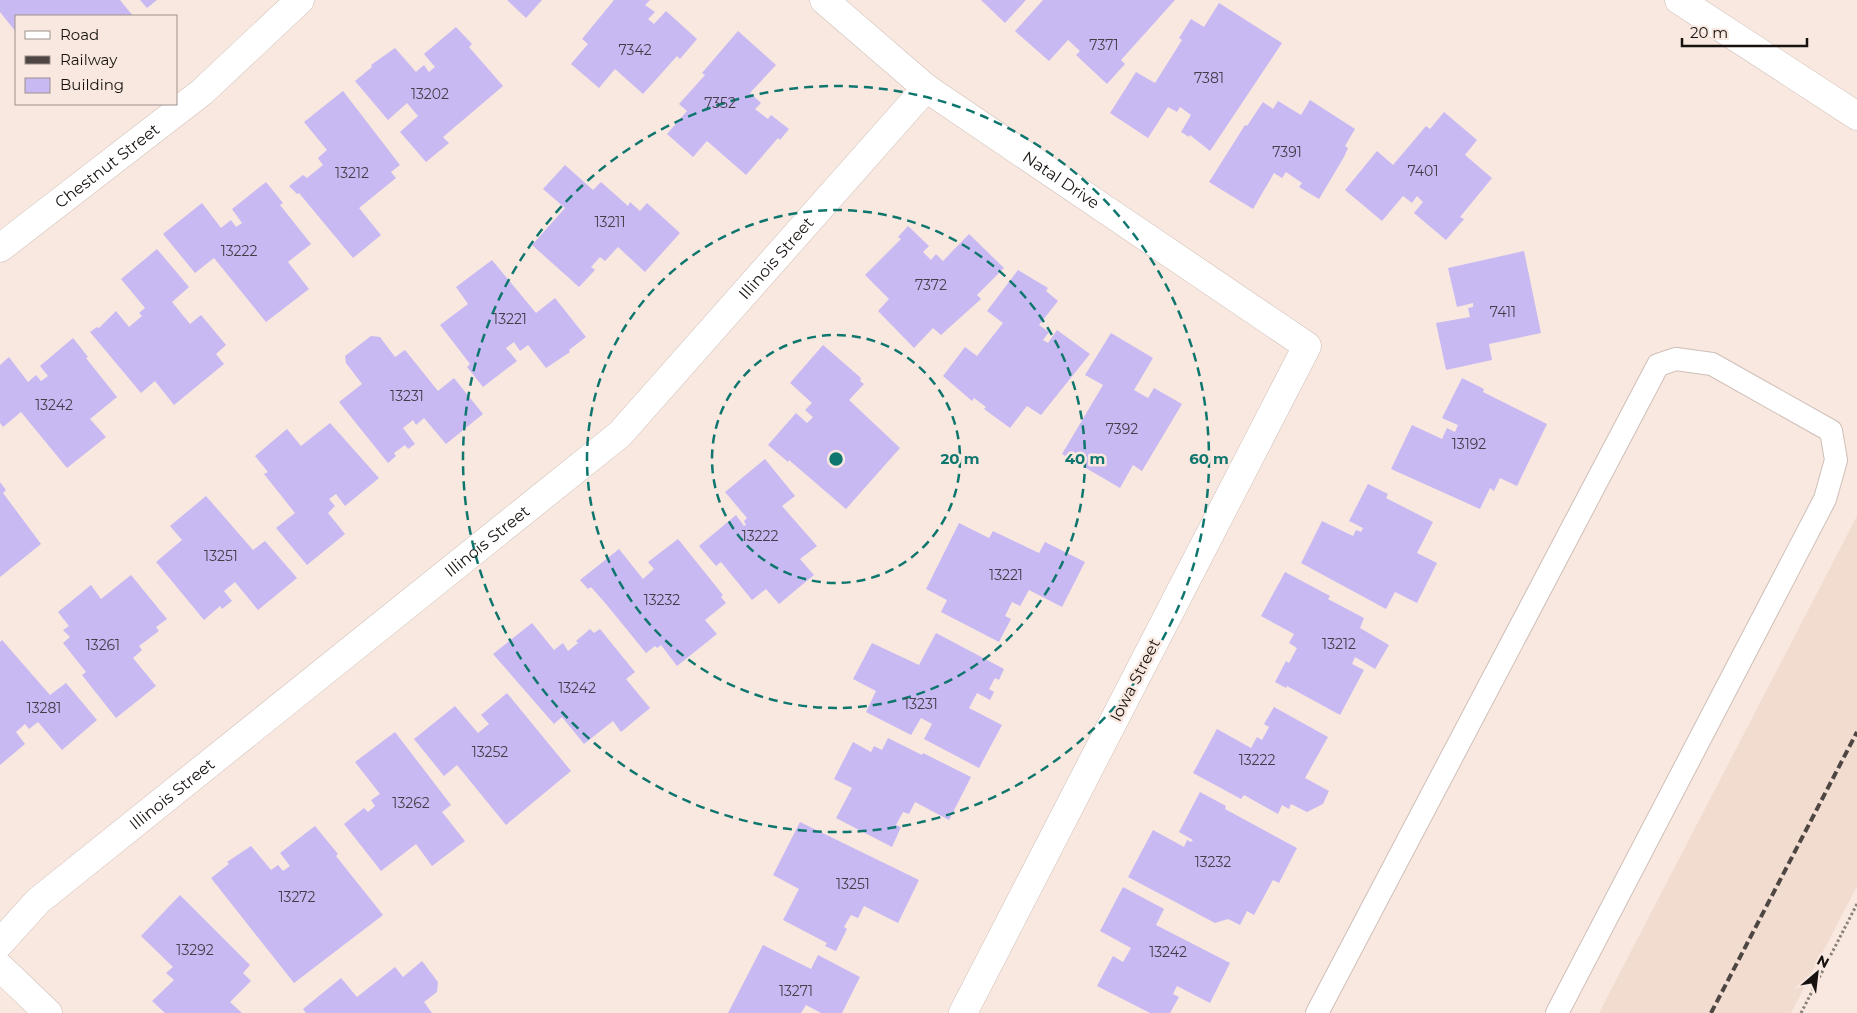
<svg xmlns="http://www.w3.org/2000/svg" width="1857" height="1013" viewBox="0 0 1857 1013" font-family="Montserrat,sans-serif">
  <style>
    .built { fill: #f2dbcf }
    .building { fill: #c9b9f3 }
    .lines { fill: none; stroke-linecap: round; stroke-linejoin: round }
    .service-casing { stroke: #cfbfb8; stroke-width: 24 }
    .minor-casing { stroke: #cfbfb8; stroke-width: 29 }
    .motorway-casing { stroke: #cfbfb8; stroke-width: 29 }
    .path { stroke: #8a807a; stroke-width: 3; stroke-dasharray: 2.5 2.5; stroke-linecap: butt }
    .service { stroke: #fff; stroke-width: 22 }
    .minor { stroke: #fff; stroke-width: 28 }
    .motorway { stroke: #fff; stroke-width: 28 }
    .rail { stroke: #4e4642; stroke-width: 4; stroke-dasharray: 8 4; stroke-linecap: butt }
    .ring { fill: none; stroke: #0f766e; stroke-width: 2.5; stroke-dasharray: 9 6 }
    .labels { text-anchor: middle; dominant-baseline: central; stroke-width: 5; stroke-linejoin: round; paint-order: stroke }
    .number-label { font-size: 14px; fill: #443c48 }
    .street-label { font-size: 16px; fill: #17120f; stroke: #f8e8e0 }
    .centre { fill: #0f766e; stroke: #f8e8e0; stroke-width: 2.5 }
    .ring-label { font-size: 15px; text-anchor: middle; font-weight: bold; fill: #0f766e; stroke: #f8e8e0; stroke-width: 5; stroke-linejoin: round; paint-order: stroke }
  </style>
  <rect width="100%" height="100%" fill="#f8e8e0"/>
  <path class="built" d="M1857,516v370l-66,127h-192z"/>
  <g class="building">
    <path d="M0,0h120l13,16h-117v16l-16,-20z"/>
    <path d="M140,0h17l-10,8z"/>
    <path d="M507,0h35l-16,18z"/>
    <path d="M614,0h36l-5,5 10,7 -7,7 6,5 12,-13 31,28 -17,20 -3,-3 -34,38 -28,-25 -16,19 -28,-24 17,-20 -6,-5z"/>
    <path d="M981,0h45l-21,23z"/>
    <path d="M1043,0h132l-54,60 4,4 -18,20 -31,-29 4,-4 -12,-11 -19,21 -34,-30z"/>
    <path d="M1219,3l63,40 -72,108 -20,-16 -1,2 -8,-5 10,-17 -11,-8 -3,5 -9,-5 -20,31 -38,-25 26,-41 19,11 27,-43 -3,-2 12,-19 13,8z"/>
    <path d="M456,27l16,17 -3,3 34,39 -60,51 6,6 -23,19 -26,-30 18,-16 -11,-13 -19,17 -33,-39 17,-14 -1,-2 24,-17 21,24 8,-7 5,7 6,-5 -11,-13z"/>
    <path d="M738,31l38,34 -26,28 11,10 -6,6 13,10 3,-4 18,14 -9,11 -2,-2 -32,37 -39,-34 -14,16 -26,-23 20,-23 -8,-7 26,-29 -3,-2z"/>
    <path d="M343,91l57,74 -9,7 5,6 -37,30 22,27 -28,23 -54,-65 -2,1 -8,-8 14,-11 4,3 16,-13 -5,-7 9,-8 -23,-28z"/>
    <path d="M1310,100l45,29 -10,17 3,2 -4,9 -25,42 -20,-12 3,-4 -16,-11 -4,6 -8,-5 -21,36 -44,-27 36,-57 2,1 16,-24 10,7 5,-8 23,14z"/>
    <path d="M1444,112l33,28 -12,15 27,23 -32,39 4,2 -18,21 -32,-27 9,-11 -6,-6 -5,7 -9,-7 -21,25 -37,-31 32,-39 16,14 33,-39 4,3z"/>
    <path d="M565,165l28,25 8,-8 27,24 2,-4 10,9 7,-8 33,30 -35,39 -27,-25 -13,14 -5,-4 -9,10 4,3 -16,17 -47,-42 33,-37 -22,-19z"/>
    <path d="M266,182l17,21 -3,2 31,39 -23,18 21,27 -43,33 -52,-64 -19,15 -32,-39 39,-31 19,25 10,-8 5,7 6,-4 -10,-14z"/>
    <path d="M908,226l21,20 -6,6 8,8 5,-6 7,7 26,-27 35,34 -27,27 4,4 -40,36 -8,-7 -19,20 -36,-37 11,-12 -24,-24 36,-36 -3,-2z"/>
    <path d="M157,249l32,38 -17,15 18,22 11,-9 25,30 -10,9 8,10 -50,41 -19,-24 -14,12 -51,-61 7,-5 2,1 17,-17 13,16 13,-11 -3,-3 6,-5 -24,-29z"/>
    <path d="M1524,251l17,82 -52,11 3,16 -46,10 -10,-47 34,-6 -2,-9 5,-1v-4l-16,4 -9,-39z"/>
    <path d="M492,260l44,53 19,-15 31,39 -17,13 1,2 -24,16 -18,-23 -8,6 -6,-9 -8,6 11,13 -34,26 -16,-20 3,-3 -30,-39 28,-21 -12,-17z"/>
    <path d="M1018,270l30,18 -2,3 12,10 -19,24 10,7 -6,8 5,3 9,-13 33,24 -49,61 -14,-9 -17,22 -26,-19 2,-2 -12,-9 -2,3 -29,-25 22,-29 12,9 26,-33 -16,-12z"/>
    <path d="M1111,333l42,25 -19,32 14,8 6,-10 28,16 -40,67 -9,-6 -13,23 -58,-34 41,-69 -18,-10z"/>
    <path d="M371,336l9,1 15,20 10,-7 33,41 16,-13 29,36 -37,30 -22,-26 -8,7 -3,-5 -10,8 12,16 -7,5 -3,-4 -11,8 2,3 -8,7 -49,-61 23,-18 -16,-21 -1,-7z"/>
    <path d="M73,338l15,19 -2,1 31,39 -27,22 16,18 -39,31 -46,-56 -18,15 -3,-4v-58l9,-8 19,25 8,-7 5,6 7,-5 -8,-10z"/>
    <path d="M823,345l38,33 -1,3 4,3 -15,16 51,48 -54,61 -57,-49 -1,2 -20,-17 28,-32 11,10 6,-6 -8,-7 7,-7 -22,-20z"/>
    <path d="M1462,378l22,11 -1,3 64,32 -30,62 -17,-8 -6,13 -4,-3 -10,21 -89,-40 21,-44 30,14 5,-11 8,4 3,-7 -16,-7z"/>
    <path d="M330,423l49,55 -34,28 -9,-12 -7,5 6,7 -7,7 17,21 -38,31 -31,-37 19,-15 -31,-39 4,-2 -13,-16 32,-27 14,17z"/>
    <path d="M765,459l30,37 -13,10 35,40 -17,13 14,16 -35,29 -13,-15 -14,11 -31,-38 -5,4 -17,-20 37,-31 8,11 2,-1 -2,-4 3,-3 -22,-26z"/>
    <path d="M0,482l6,8 -3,3 38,51 -41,33z"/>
    <path d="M1368,484l20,10 -2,4 47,24 -16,31 20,10 -20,40 -22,-11 -9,17 -85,-46 21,-42 31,15 3,-6 5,2 2,-4 -14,-7z"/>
    <path d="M206,496l47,54 12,-9 32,37 -39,32 -23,-28 -11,9 8,10 -10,8 -2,-3 -16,14 -48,-58 26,-22 -12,-14z"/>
    <path d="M959,523l30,15 4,-7 46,22 6,-11 40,20 -23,45 -33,-17 -9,16 -8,-4 -7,14 6,3 -12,23 -58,-30 6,-12 -21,-11z"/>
    <path d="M678,539l45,56 -2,2 5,6 -21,17 12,14 -40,32 -16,-21 -4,3 -2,-2 -9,7 -40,-49 -15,-17 -3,2 -8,-9 39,-31 24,30 11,-10 -6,-7z"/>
    <path d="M1285,572l45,24 -2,3 36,19 -4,10 29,17 -14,24 -20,-12 -3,7 12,6 -24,45 -53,-29 -1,2 -11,-6 11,-21 3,2 8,-15 -8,-5 5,-9 -33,-18z"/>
    <path d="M131,575l36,44 -11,8 3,4 -20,15 3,4 -9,8 23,28 -40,32 -34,-43 4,-3 -23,-29 7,-6 -7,-7 6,-4 -11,-14 33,-27 10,14z"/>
    <path d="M532,623l22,27 9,-7 5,8 10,-8 -2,-2 14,-12 4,4 6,-4 35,43 -9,7 24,29 -29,24 -8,-11 -29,23 -22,-27 -8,7 -61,-70z"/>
    <path d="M936,633l68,36 -5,11 -4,-2 -6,11 5,3 -4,8 -13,-7 -8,15 33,17 -23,43 -55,-29 8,-15 -11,-6 -10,17 -45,-23 10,-21 -23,-12 19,-36 47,22z"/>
    <path d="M2,640l48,55 16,-12 31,37 -35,30 -24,-28 -9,7 -4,-5 -9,8 9,12 -25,21v-123z"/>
    <path d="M507,693l64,78 -65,54 -49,-60 -13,11 -30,-37 41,-33 23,27 11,-9 -8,-9z"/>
    <path d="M1274,707l54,30 -23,41 24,13 -6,13 -16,8 -16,-8 -2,5 -7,-4 -4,9 -34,-19 -3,4 -48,-26 24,-44 34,19 6,-11 5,3 7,-13 -5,-3z"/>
    <path d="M395,732l56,73 -9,7 23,29 -33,25 -16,-22 -35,27 -37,-47 20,-16 4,4 7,-6 -4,-6 9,-6 -25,-32z"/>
    <path d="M888,738l34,17 1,-2 48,24 -22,43 -34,-18 -6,12 -6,-2 -7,13 5,2 -9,20 -56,-29 16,-30 -18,-9 19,-37 18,10 3,-6 8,4z"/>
    <path d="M1200,792l26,14 -1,3 72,39 -18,35 -6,-3 -19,35 -7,-4 -7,14 -12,-6 -13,4 -87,-46 25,-47 31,17 3,-7 4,2 2,-2 -14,-8z"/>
    <path d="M800,822l119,58 -21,43 -34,-17 -6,12 -7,-3 -7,12 3,2 -11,22 -11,-5 2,-3 -44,-23 16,-31 -26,-14z"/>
    <path d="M315,826l23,28 -2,2 47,59 -89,68 -83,-105 18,-14 -2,-2 24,-16 20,24 7,-5 5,6 7,-5 -10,-13z"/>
    <path d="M1123,887l41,22 -8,16 74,38 -20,40 -33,-17 -4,8 6,3 -9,16h-20l-53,-27 16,-30 10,6 8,-14 -31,-17z"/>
    <path d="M180,895l70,70 -7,8 8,8 -21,21 12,11h-77l-13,-12 22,-21 -8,-7 7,-6 -32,-31z"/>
    <path d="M763,945l48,24 7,-14 42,22 -18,36h-21l-15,-8 -5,8h-73z"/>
    <path d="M422,961l16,21 -1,10 -13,10 8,11h-126l-3,-4 38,-31 16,19 38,-30 8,10z"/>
  </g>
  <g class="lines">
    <g class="service-casing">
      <path id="service" d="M1317,1013l341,-648 18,-6 36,5 119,67 5,29 -11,39 -268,514"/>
    </g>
    <g class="minor-casing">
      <g id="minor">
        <path id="s1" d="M824,0l102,88 381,258 -344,667"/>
        <path id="s2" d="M0,248l202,-156 98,-92"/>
        <path id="s3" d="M0,943l38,-42 582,-467 306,-346"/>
        <path d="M0,967l48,46"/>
      </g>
    </g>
    <g class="motorway-casing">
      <path id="motorway" d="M1679,0l178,116"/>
    </g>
    <path class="path" d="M1801,1013l56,-109"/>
    <use href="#service" class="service"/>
    <use href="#minor" class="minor"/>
    <use href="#motorway" class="motorway"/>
    <path class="rail" d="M1711,1013l146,-281"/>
  </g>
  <g class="ring">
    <circle cx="836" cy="459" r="124"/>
    <circle cx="836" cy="459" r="249"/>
    <circle cx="836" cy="459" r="373"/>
  </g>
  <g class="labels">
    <g class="number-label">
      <text x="1104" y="45">7371</text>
      <text x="635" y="50">7342</text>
      <text x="1209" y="78">7381</text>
      <text x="430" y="94">13202</text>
      <text x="720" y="103">7352</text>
      <text x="1287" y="152">7391</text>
      <text x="1423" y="171">7401</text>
      <text x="352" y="173">13212</text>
      <text x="610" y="222">13211</text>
      <text x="239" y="251">13222</text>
      <text x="931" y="285">7372</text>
      <text x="1503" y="312">7411</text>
      <text x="510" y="319">13221</text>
      <text x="407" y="396">13231</text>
      <text x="54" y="405">13242</text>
      <text x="1122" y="429">7392</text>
      <text x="1469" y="444">13192</text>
      <text x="760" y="536">13222</text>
      <text x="221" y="556">13251</text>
      <text x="1006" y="575">13221</text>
      <text x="662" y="600">13232</text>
      <text x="1339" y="644">13212</text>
      <text x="103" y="645">13261</text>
      <text x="577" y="688">13242</text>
      <text x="921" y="704">13231</text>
      <text x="44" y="708">13281</text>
      <text x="490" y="752">13252</text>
      <text x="1257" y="760">13222</text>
      <text x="411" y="803">13262</text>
      <text x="1213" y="862">13232</text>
      <text x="853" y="884">13251</text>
      <text x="297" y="897">13272</text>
      <text x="195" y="950">13292</text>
      <text x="1168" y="952">13242</text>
      <text x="796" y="991">13271</text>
    </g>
    <g class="street-label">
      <text stroke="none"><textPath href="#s2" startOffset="135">Chestnut Street</textPath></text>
      <text stroke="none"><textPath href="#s1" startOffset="298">Natal Drive</textPath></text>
      <text stroke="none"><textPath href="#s3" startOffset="1038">Illinois Street</textPath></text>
      <text stroke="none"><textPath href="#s3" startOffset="632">Illinois Street</textPath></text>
      <text transform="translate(1135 680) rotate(-63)">Iowa Street</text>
      <text stroke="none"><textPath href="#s3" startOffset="228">Illinois Street</textPath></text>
    </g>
  </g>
  <circle cx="836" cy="459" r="8" class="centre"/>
  <g class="ring-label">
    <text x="960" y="464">20 m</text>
    <text x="1085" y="464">40 m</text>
    <text x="1209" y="464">60 m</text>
  </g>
  <rect x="15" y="15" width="162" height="90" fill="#f8e8e0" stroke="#9e928c"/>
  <rect x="25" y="31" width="25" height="8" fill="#ffffff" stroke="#9e928c"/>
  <text x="60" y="40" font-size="15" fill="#17120f">Road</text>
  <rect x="25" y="56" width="25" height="8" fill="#4e4642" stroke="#9e928c"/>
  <text x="60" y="65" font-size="15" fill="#17120f">Railway</text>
  <rect x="25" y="78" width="25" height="15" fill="#c9b9f3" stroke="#9e928c"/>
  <text x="60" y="90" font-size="15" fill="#17120f">Building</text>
  <g transform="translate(1817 973) rotate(28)" stroke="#f8e8e0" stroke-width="4" paint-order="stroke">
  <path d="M0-4L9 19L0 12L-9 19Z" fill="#17120f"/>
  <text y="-8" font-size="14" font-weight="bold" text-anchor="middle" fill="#17120f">N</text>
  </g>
  <path d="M1682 38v8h125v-8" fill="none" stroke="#17120f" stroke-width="2.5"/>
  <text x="1690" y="38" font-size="15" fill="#17120f" stroke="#f8e8e0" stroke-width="4" paint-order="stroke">20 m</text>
</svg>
